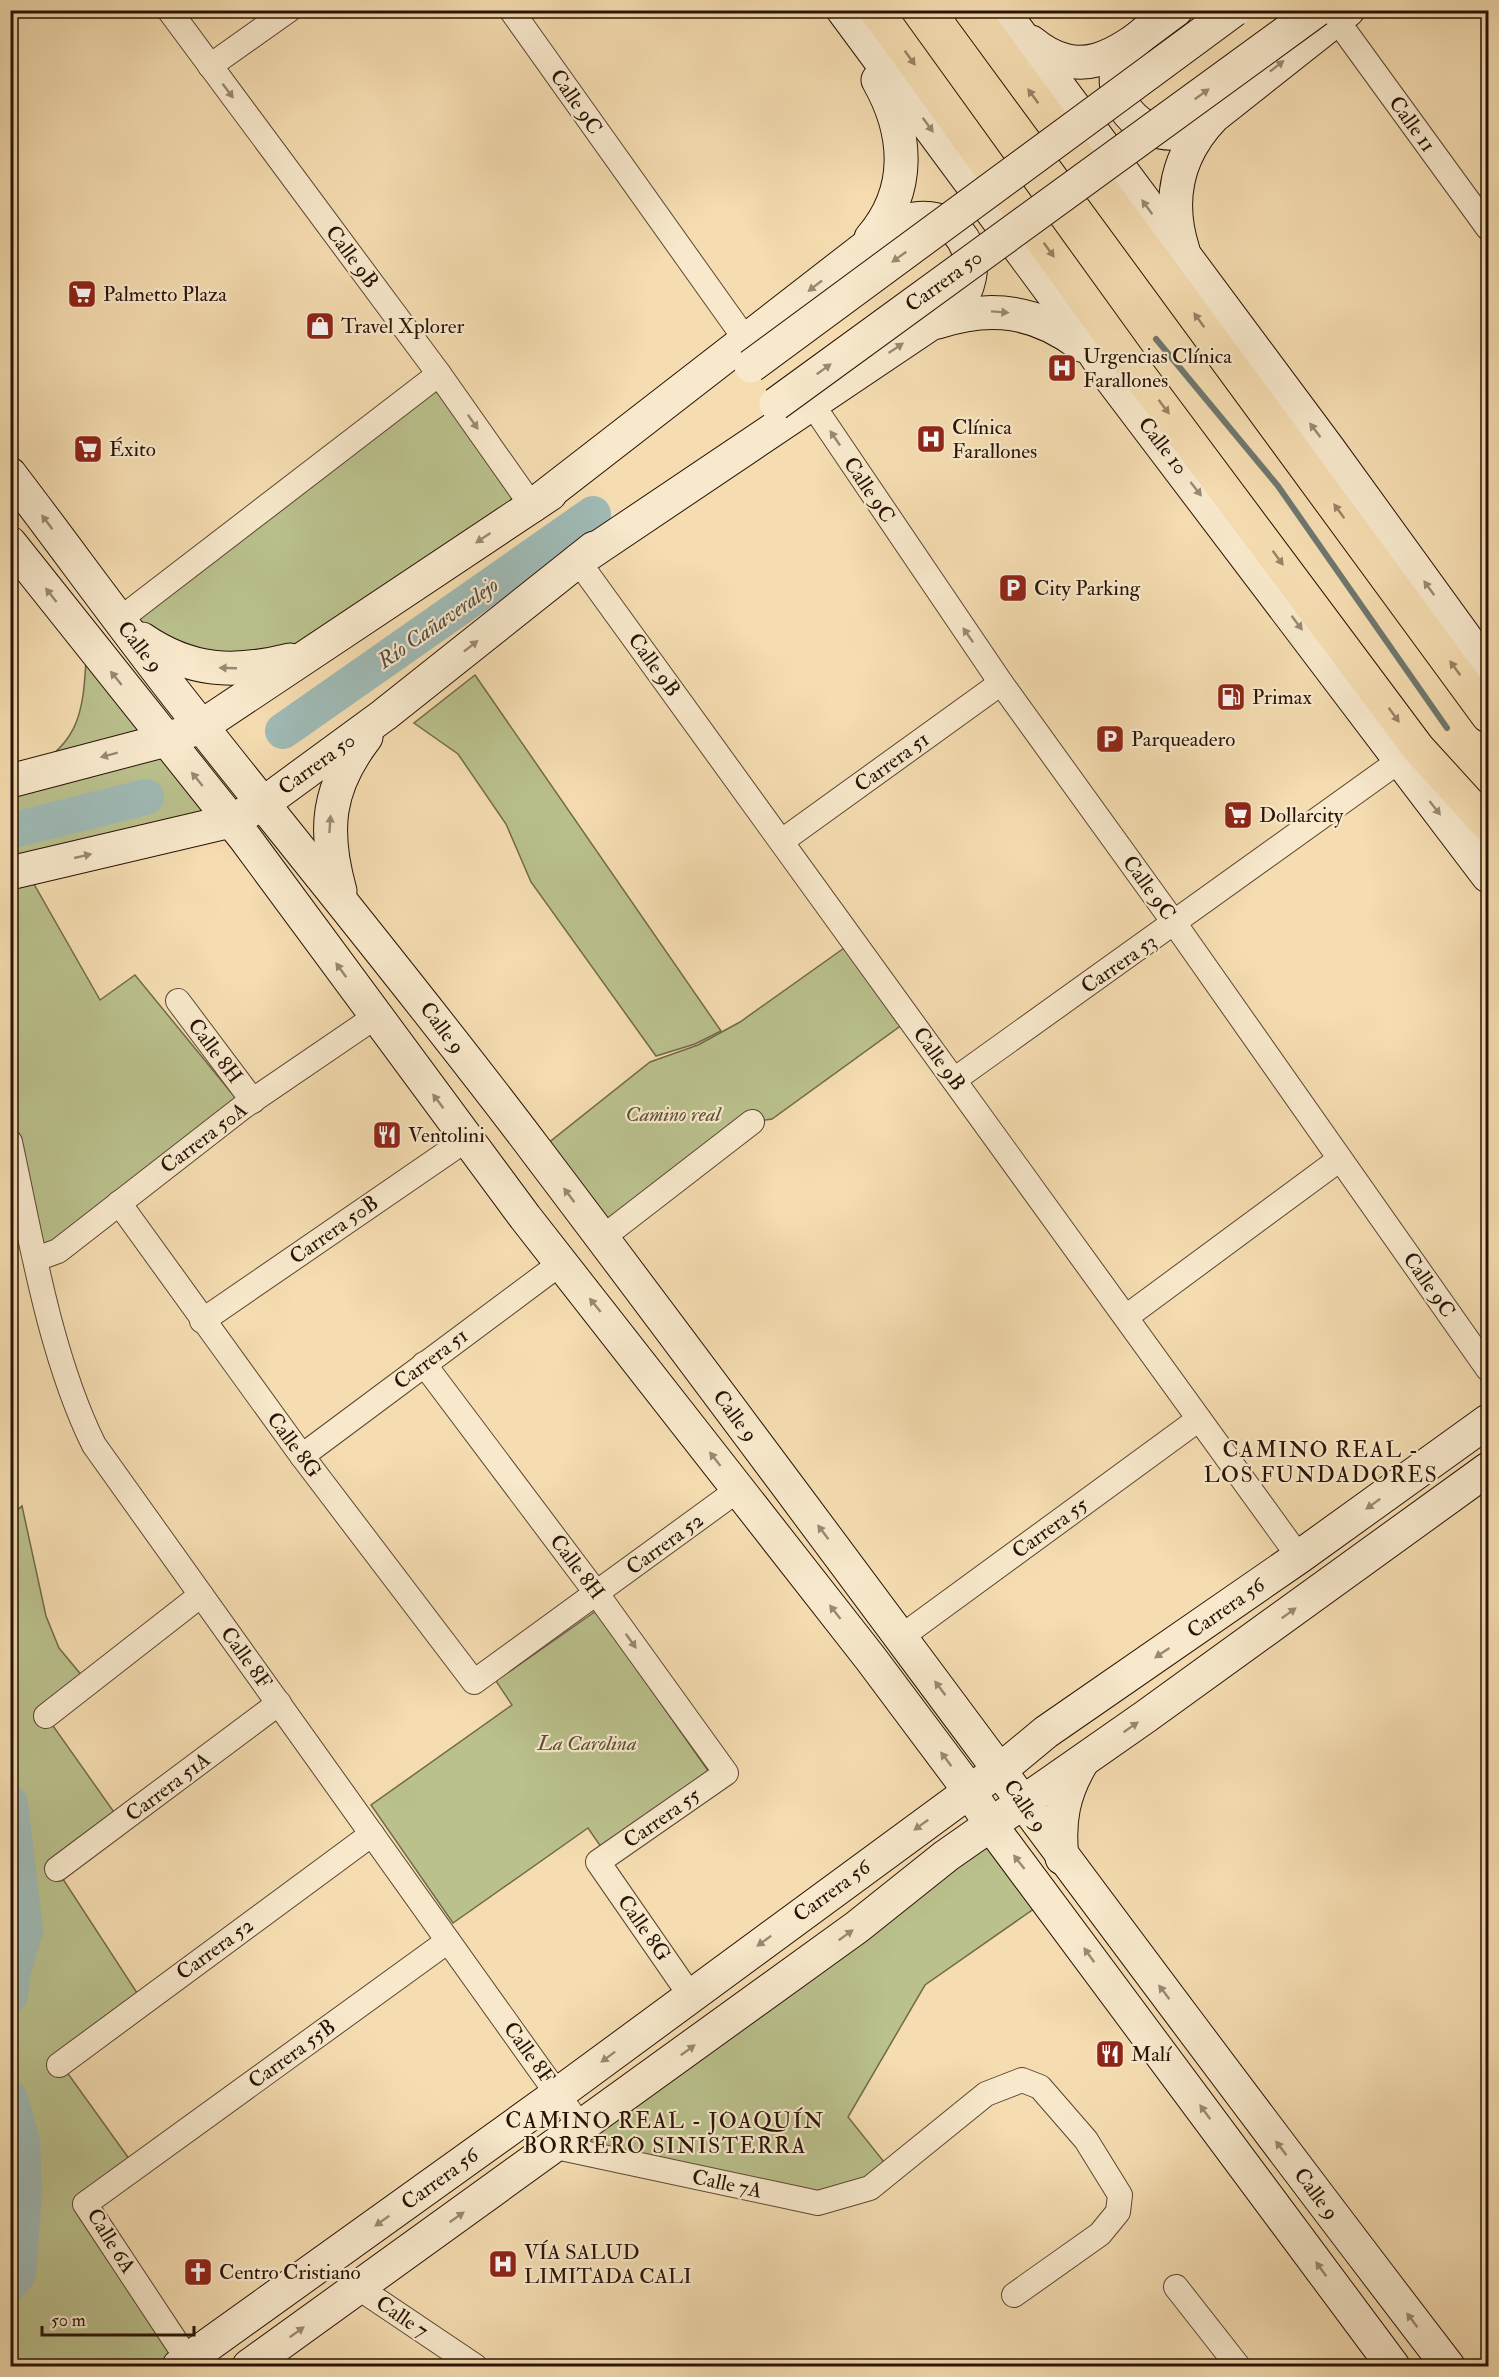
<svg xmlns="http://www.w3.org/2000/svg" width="1499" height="2377" viewBox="0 0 1499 2377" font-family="'IM FELL Double Pica',serif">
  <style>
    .green { fill: #bac18d; stroke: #716a4a; stroke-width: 1.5 }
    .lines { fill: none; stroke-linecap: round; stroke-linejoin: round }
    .stream { stroke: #6f776f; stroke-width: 6 }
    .river { stroke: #9fbab5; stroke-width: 36 }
    .street-casing { stroke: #5b4531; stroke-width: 26 }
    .secondary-casing { stroke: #281206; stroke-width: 35 }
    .primary-casing { stroke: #281206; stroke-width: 35 }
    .street { stroke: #f8e9cc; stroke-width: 24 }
    .secondary { stroke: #f8e9cc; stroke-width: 33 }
    .primary { stroke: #f5ddb1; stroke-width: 33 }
    .secondary-bridge-casing { stroke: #281206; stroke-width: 35; stroke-linecap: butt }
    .secondary-bridge { stroke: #f8e9cc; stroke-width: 33 }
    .oneway { fill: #998264 }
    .oneway2 { fill: #9a8873 }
    .labels { text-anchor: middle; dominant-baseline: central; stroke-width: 4.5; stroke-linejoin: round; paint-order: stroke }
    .street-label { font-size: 21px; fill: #281206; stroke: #f8e9cc }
    .poi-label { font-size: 21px; fill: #281206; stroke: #f8e9cc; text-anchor: start }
    .park-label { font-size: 21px; font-style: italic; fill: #5b4f35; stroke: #f8e9cc }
    .water-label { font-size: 22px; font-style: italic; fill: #524d43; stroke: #f8e9cc }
    .neighbourhood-label { font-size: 22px; letter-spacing: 1.5px; fill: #281206; stroke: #f8e9cc }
  </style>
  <rect width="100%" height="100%" fill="#f5ddb1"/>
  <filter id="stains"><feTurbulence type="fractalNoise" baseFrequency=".00333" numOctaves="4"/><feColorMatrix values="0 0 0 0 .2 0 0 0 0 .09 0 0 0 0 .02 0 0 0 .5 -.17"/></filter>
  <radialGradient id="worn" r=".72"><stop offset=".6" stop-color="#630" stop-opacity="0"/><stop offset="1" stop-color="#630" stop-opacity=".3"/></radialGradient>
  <g class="green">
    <path d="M439,374l93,132 -226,150 -60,13 -127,-49z"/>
    <path d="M87,642l144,179 -205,49 74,130 35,-25 108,132 -207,152 -26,-117v-361c74,-36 73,-65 77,-139z"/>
    <path d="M475,675l246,356 -26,13 -39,12 -125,-174 -25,-58 -48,-70 -44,-31z"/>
    <path d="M854,941l56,78 -138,100 -20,3 -150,116 -65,-86 113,-90 48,-17 42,-23z"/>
    <path d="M22,1506l24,110 13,32 29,35 -42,33 75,106 -64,48 86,132 -82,62 74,103 -42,49 86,150h-168l-1,-856 4,3z"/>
    <path d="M596,1611l113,161 -108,75 -13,-19 -135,95 -82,-118 141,-100 -16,-24z"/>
    <path d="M991,1824l57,75 -123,86 -77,132 44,55 -74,31 -245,-52z"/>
  </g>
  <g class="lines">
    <path class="stream" d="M1156,339l122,147 169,242"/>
    <g class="river">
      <path d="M283,731l310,-217"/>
      <path d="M10,831l136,-34"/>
      <path d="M10,1803l15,128 -12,40 -3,24"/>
      <path d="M10,2098l12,43 2,53 -6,80 -8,10"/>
    </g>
    <g class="street-casing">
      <g id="street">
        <path d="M169,10l270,364 93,132"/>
        <path d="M511,10l235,330"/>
        <path d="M1336,19l152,209"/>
        <path d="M210,66l79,-56"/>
        <path d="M812,404l189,279 174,241 313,445"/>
        <path d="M578,561l721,996"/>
        <path d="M119,620l320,-246"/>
        <path d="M782,841l219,-158"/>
        <path d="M178,1001l75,100"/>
        <path d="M954,1080l445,-319"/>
        <path d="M10,1142c21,97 40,214 84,303l487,682"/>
        <path d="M119,1203l183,253 172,226 265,-193"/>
        <path d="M602,1238l150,-116"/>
        <path d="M36,1259l22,-8 185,-144 132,-90"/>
        <path d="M1126,1317l214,-158"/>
        <path d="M202,1321l265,-182"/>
        <path d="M424,1364l173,230 129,179 -128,89 92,133"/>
        <path d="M302,1456l259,-193"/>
        <path d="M901,1637l298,-218"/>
        <path d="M46,1716l155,-121"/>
        <path d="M57,1869l222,-166"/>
        <path d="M59,2065l313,-231"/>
        <path d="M556,2147l262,56 52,-15 116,-94 36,-14 18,7 46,53 34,55 -2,17 -18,22 -86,61"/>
        <path d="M1176,2287l62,79"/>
        <path d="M359,2288l116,78"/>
        <path d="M188,2360l-103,-156 363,-263"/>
      </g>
    </g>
    <g class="secondary-casing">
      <g id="secondary">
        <path d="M843,10l230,311 36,55 379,500"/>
        <path d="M1002,10l326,438 160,221"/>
        <path d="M1144,33c-10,9 -20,17 -25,29 -13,38 20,75 58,71"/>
        <path d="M1031,42c57,47 97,2 145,-32"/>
        <path d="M871,238c41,-48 37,-105 7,-158"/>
        <path d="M1183,250c-16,-50 -6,-96 31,-134l134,-106"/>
        <path d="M938,322c53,-18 99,-11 143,23"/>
        <path d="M10,474c58,76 114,154 173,229 118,150 240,297 355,450 305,403 602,812 910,1213"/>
        <path d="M532,506l330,-256c15,-11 32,-28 52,-31 53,-8 74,51 40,89l-376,253"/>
        <path d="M10,543l235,295 280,379 346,442 89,119 41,61 392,527"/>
        <path d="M142,639c48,33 92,35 148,21"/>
        <path d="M10,781l156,-41 36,-14 348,-232"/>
        <path d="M10,873l221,-52 33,-18 120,-88 210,-167"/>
        <path d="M340,891c-17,-61 -13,-103 26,-154"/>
        <path d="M1062,1858c-4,-37 1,-64 20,-96"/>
        <path d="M179,2366l379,-272 453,-333 35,-29 253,-175 189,-136"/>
        <path d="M249,2366l608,-439 89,-71 199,-139 343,-248"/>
      </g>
    </g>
    <g class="primary-casing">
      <g id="primary">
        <path d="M876,10l253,351 289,387 70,77"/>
        <path d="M970,10l518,706"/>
      </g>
    </g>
    <use href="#street" class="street"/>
    <use href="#secondary" class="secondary"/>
    <use href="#primary" class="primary"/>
    <g class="secondary-bridge-casing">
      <g id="secondary-bridge">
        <path d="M751,366l483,-356"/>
        <path d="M776,404l541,-394"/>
      </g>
    </g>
    <use href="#secondary-bridge" class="secondary-bridge"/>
  </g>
  <defs><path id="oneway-solid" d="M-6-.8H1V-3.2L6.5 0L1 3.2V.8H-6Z" transform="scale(1.5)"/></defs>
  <g class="oneway">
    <use href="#oneway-solid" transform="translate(910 58) rotate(54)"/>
    <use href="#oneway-solid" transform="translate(1033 96) rotate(-126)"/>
    <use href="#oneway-solid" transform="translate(1049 250) rotate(54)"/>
    <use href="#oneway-solid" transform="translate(1199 320) rotate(-126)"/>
    <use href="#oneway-solid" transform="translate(1164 407) rotate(53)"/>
    <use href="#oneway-solid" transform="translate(1339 511) rotate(-126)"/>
    <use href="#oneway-solid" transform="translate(1278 558) rotate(54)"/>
    <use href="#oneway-solid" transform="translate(1455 668) rotate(-126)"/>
    <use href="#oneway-solid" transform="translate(1394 715) rotate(54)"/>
  </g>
  <g class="oneway2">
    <use href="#oneway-solid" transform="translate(1277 66) rotate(-38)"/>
    <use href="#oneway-solid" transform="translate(228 91) rotate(53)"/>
    <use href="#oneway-solid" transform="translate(1202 94) rotate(-36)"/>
    <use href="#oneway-solid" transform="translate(928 125) rotate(54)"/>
    <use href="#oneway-solid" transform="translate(1147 207) rotate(-126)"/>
    <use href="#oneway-solid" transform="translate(899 257) rotate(144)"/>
    <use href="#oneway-solid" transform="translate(815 286) rotate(142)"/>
    <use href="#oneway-solid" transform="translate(1000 312) rotate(4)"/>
    <use href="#oneway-solid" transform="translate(896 348) rotate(-34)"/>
    <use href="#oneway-solid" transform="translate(824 369) rotate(-36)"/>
    <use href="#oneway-solid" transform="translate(473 422) rotate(55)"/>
    <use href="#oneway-solid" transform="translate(1315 430) rotate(-127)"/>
    <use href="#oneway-solid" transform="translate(835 438) rotate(-124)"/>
    <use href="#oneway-solid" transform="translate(1196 489) rotate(52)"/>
    <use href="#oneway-solid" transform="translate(47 522) rotate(-127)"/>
    <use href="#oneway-solid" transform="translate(483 538) rotate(146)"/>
    <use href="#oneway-solid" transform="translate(1429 588) rotate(-126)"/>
    <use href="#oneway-solid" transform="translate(51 595) rotate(-128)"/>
    <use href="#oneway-solid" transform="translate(1297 623) rotate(53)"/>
    <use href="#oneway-solid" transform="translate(968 635) rotate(-125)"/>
    <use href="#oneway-solid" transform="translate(471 646) rotate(-38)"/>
    <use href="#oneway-solid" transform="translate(228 668) rotate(-178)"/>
    <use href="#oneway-solid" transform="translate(116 678) rotate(-129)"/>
    <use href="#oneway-solid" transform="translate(109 755) rotate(165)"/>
    <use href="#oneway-solid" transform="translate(197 779) rotate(-129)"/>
    <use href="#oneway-solid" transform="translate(1435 808) rotate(52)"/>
    <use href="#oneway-solid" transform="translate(330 824) rotate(-86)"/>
    <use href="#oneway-solid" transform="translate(83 856) rotate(-13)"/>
    <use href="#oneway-solid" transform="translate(341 970) rotate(-126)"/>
    <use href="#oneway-solid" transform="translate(438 1101) rotate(-127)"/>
    <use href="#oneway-solid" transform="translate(569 1195) rotate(-127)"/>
    <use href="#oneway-solid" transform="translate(595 1305) rotate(-129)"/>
    <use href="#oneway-solid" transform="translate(715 1459) rotate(-128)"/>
    <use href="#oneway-solid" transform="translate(1373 1504) rotate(144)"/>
    <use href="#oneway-solid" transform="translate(823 1532) rotate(-127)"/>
    <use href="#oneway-solid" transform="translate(835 1612) rotate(-128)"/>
    <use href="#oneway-solid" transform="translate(1289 1613) rotate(-36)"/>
    <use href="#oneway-solid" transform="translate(631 1641) rotate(54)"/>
    <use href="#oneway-solid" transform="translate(1162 1653) rotate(146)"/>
    <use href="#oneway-solid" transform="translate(940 1688) rotate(-127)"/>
    <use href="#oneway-solid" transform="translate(1131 1727) rotate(-35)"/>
    <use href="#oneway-solid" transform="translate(946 1759) rotate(-127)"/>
    <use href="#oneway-solid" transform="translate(921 1825) rotate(144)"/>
    <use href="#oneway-solid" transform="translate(1019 1862) rotate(-128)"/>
    <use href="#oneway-solid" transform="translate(846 1935) rotate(-36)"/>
    <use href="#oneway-solid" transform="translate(764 1941) rotate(144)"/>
    <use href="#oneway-solid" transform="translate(1089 1955) rotate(-126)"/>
    <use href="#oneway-solid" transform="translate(1164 1992) rotate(-127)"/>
    <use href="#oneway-solid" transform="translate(688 2050) rotate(-36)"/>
    <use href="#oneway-solid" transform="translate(608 2057) rotate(143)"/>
    <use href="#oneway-solid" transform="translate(1205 2112) rotate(-126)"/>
    <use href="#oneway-solid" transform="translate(1281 2148) rotate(-127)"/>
    <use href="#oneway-solid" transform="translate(457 2217) rotate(-35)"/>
    <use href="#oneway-solid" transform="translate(382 2221) rotate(144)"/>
    <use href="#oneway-solid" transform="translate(1321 2269) rotate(-126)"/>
    <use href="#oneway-solid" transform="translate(1412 2320) rotate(-127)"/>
    <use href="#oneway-solid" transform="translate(297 2332) rotate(-36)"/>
  </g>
  <defs>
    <g id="supermarket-square" transform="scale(1.5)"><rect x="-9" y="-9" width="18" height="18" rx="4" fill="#8f2418" stroke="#f8e9cc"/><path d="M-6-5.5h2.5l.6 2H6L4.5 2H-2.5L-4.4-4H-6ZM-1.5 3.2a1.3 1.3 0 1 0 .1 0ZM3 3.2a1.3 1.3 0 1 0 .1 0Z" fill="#fff"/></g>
    <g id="shop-square" transform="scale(1.5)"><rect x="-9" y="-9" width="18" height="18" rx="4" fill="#8f2418" stroke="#f8e9cc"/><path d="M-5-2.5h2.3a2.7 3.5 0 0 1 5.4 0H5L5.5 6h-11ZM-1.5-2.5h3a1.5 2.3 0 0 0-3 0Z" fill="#fff"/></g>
    <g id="hospital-square" transform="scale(1.5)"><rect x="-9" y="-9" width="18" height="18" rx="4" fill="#8f2418" stroke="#f8e9cc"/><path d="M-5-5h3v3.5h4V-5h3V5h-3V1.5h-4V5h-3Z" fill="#fff"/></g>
    <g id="parking-square" transform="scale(1.5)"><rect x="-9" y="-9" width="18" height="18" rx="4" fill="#8f2418" stroke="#f8e9cc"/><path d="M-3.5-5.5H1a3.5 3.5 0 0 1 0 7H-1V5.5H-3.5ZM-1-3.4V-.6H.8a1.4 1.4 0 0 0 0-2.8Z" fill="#fff"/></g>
    <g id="fuel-square" transform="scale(1.5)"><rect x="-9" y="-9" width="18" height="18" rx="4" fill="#8f2418" stroke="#f8e9cc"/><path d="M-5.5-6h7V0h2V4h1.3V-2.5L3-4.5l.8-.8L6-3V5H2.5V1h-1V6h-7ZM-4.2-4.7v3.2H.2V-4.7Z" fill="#fff"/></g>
    <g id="restaurant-square" transform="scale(1.5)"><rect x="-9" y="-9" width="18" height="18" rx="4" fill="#8f2418" stroke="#f8e9cc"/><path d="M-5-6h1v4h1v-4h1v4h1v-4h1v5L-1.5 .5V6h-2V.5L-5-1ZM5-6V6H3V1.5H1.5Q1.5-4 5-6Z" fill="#fff"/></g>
    <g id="church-square" transform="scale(1.5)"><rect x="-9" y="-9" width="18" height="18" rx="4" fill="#8f2418" stroke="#f8e9cc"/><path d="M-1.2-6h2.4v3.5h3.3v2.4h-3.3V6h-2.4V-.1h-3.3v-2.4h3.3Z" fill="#fff"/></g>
  </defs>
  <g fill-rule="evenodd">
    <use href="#supermarket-square" x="82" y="294"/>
    <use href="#shop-square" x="320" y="326"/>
    <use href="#hospital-square" x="1062" y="368"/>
    <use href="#hospital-square" x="931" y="439"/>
    <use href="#supermarket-square" x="88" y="449"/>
    <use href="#parking-square" x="1013" y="588"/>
    <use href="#fuel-square" x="1231" y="697"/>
    <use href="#parking-square" x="1110" y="739"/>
    <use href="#supermarket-square" x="1238" y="815"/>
    <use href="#restaurant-square" x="387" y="1135"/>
    <use href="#restaurant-square" x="1110" y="2054"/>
    <use href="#hospital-square" x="503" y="2264"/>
    <use href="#church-square" x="198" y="2272"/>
  </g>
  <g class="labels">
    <g class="street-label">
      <text transform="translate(576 102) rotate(55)">Calle 9C</text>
      <text transform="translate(1412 124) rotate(54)">Calle 11</text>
      <text transform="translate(352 257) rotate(53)">Calle 9B</text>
      <text transform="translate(944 281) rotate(-36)">Carrera 50</text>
      <text transform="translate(1163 446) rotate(52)">Calle 10</text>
      <text transform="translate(869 490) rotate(56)">Calle 9C</text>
      <text transform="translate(140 647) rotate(52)">Calle 9</text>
      <text transform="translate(654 665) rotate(54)">Calle 9B</text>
      <text transform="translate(892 762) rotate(-36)">Carrera 51</text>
      <text transform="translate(317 764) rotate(-36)">Carrera 50</text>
      <text transform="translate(1149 888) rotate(54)">Calle 9C</text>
      <text transform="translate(1119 964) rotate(-35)">Carrera 53</text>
      <text transform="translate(442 1028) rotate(53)">Calle 9</text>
      <text transform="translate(215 1051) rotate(53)">Calle 8H</text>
      <text transform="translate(939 1059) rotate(54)">Calle 9B</text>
      <text transform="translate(204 1138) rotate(-37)">Carrera 50A</text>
      <text transform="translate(334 1230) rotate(-35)">Carrera 50B</text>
      <text transform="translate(1429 1285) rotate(55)">Calle 9C</text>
      <text transform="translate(431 1359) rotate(-37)">Carrera 51</text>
      <text transform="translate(735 1416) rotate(53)">Calle 9</text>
      <text transform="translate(294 1445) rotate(53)">Calle 8G</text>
      <text transform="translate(1050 1528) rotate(-36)">Carrera 55</text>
      <text transform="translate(665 1544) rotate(-36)">Carrera 52</text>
      <text transform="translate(577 1567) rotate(53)">Calle 8H</text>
      <text transform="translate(1226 1608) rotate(-35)">Carrera 56</text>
      <text transform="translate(246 1658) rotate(54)">Calle 8F</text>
      <text transform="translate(168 1787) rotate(-37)">Carrera 51A</text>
      <text transform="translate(1025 1806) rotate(55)">Calle 9</text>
      <text transform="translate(662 1818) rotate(-35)">Carrera 55</text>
      <text transform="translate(832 1891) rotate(-36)">Carrera 56</text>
      <text transform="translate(644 1928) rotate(55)">Calle 8G</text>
      <text transform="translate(215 1949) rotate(-36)">Carrera 52</text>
      <text transform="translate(529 2053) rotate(54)">Calle 8F</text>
      <text transform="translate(292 2054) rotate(-36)">Carrera 55B</text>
      <text transform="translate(440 2179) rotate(-36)">Carrera 56</text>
      <text transform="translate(727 2184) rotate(12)">Calle 7A</text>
      <text transform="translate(1316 2194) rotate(53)">Calle 9</text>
      <text transform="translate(111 2241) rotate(58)">Calle 6A</text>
      <text transform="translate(402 2317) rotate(34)">Calle 7</text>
    </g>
    <g class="poi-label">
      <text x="103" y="294">Palmetto Plaza</text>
      <text x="341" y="326">Travel Xplorer</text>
      <text x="1083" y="356">Urgencias Clínica<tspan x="1083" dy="24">Farallones</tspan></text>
      <text x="952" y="427">Clínica<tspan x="952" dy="24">Farallones</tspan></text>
      <text x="109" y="449">Éxito</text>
      <text x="1034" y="588">City Parking</text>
      <text x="1252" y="697">Primax</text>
      <text x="1131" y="739">Parqueadero</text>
      <text x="1259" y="815">Dollarcity</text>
      <text x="408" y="1135">Ventolini</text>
      <text x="1131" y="2054">Malí</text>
      <text x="524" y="2252">VÍA SALUD<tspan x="524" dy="24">LIMITADA CALI</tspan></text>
      <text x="219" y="2272">Centro Cristiano</text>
    </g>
    <g class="park-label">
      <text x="673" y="1114">Camino real</text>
      <text x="587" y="1743">La Carolina</text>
    </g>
    <g class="water-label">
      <text transform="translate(438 623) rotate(-35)">Río Cañaveralejo</text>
    </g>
    <g class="neighbourhood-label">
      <text x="1321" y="1450">CAMINO REAL -<tspan x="1321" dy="25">LOS FUNDADORES</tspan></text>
      <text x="665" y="2121">CAMINO REAL - JOAQUÍN<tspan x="665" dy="25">BORRERO SINISTERRA</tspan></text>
    </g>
  </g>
  <rect width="1499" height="2377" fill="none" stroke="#f5ddb1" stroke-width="36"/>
  <rect x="12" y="12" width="1475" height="2353" fill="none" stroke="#281206" stroke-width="3"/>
  <rect x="18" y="18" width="1463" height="2341" fill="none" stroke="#281206" stroke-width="1.5"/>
  <path d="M42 2326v9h152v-9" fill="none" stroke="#281206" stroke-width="3"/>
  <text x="51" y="2326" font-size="18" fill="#281206" stroke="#f8e9cc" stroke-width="4.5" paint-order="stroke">50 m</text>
  <rect width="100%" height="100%" filter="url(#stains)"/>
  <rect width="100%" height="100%" fill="url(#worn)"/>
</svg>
